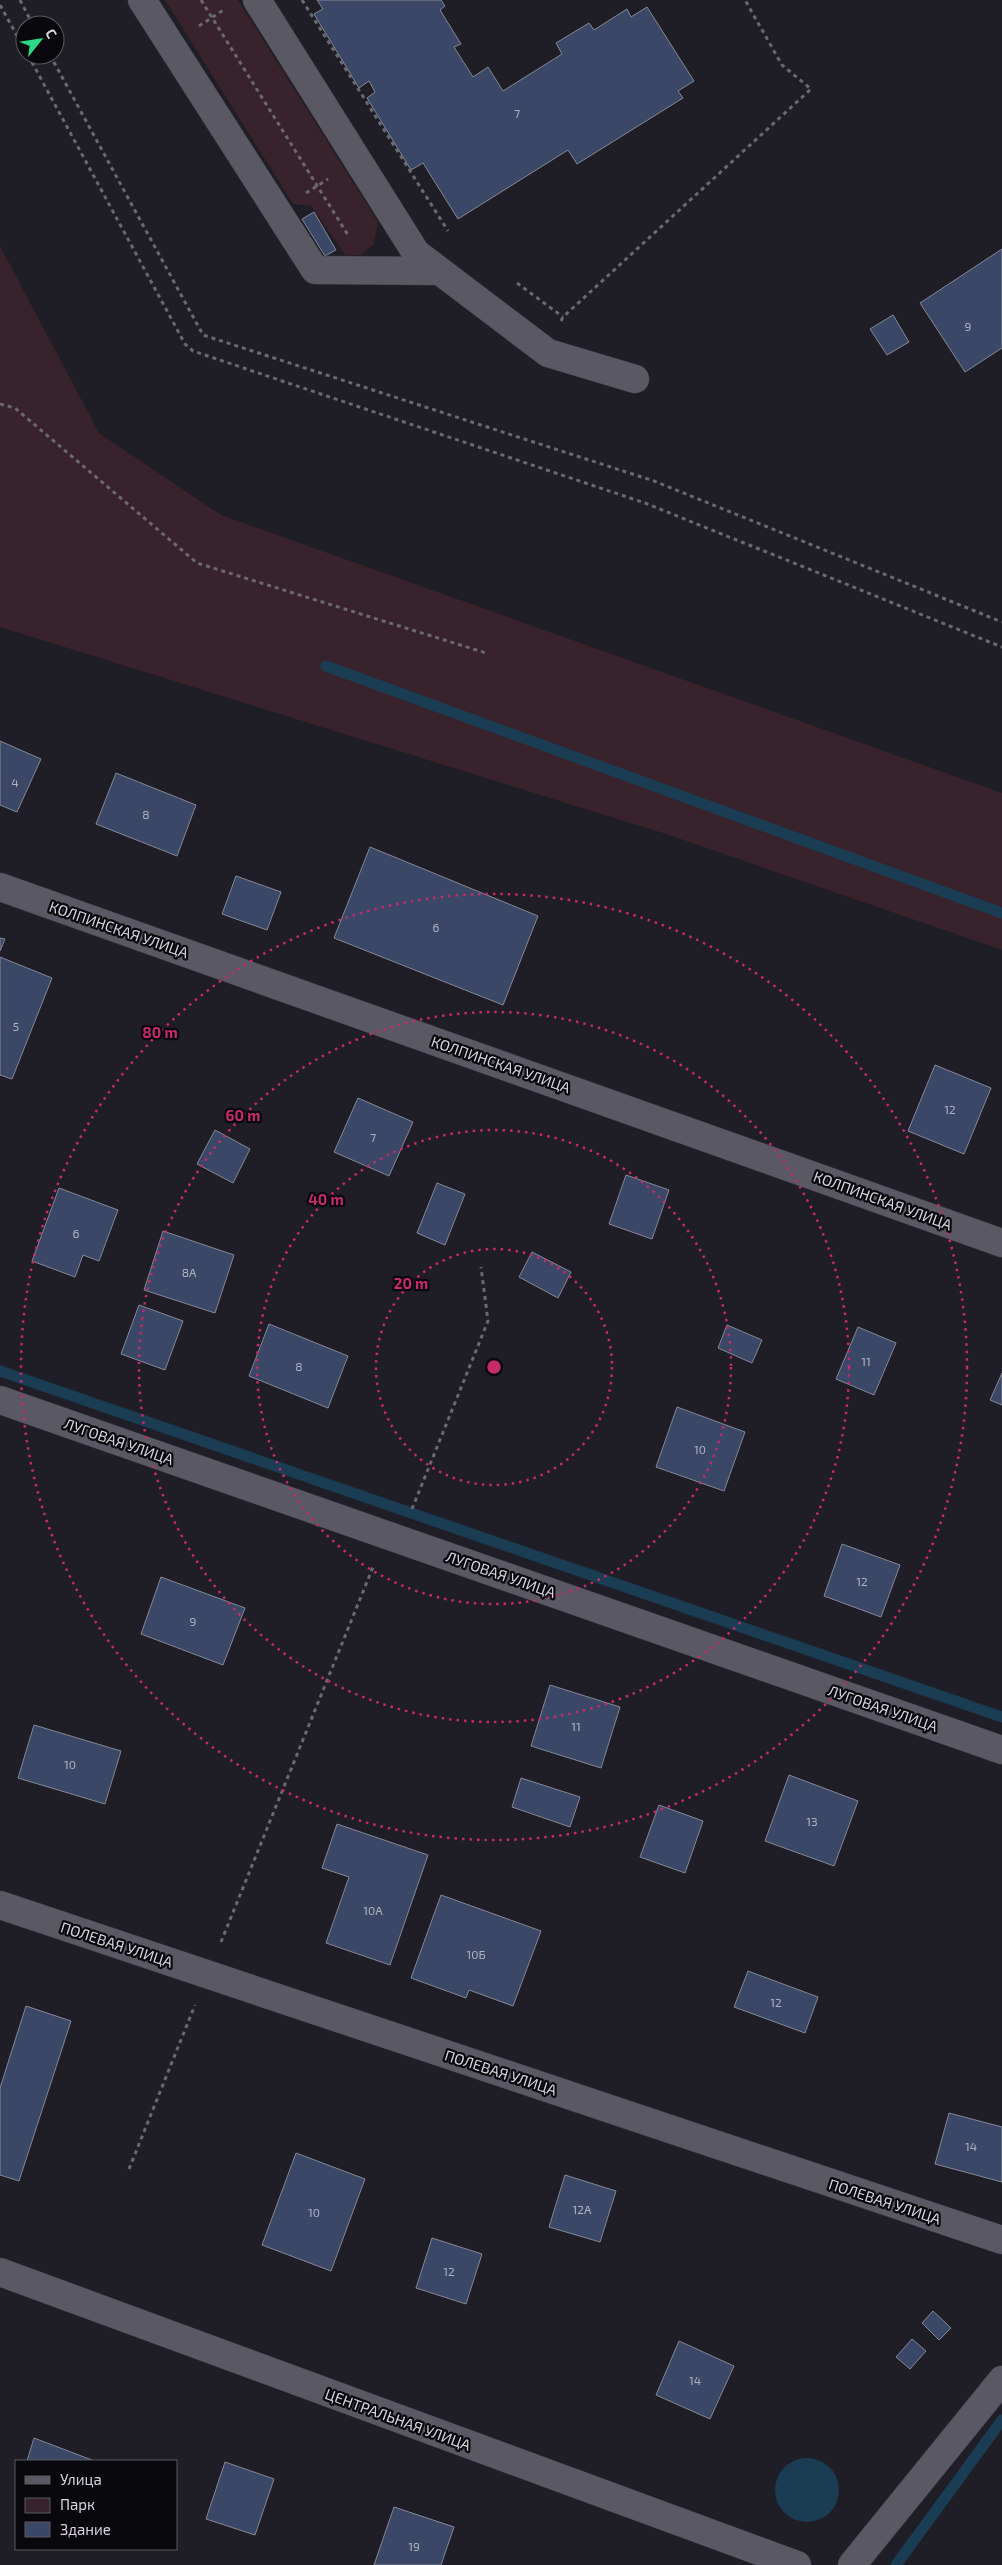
<svg xmlns="http://www.w3.org/2000/svg" width="1002" height="2565" viewBox="0 0 1002 2565" font-family="'Exo 2',sans-serif">
  <style>
    .green { fill: #38222b }
    .water { fill: #1a3d53 }
    .lines { fill: none; stroke-linecap: round; stroke-linejoin: round }
    .stream { stroke: #1a3d53; stroke-width: 11 }
    .building { fill: #3b4767; stroke: #858995 }
    .minor-casing { stroke: #3a3840; stroke-width: 29 }
    .path { stroke: #6a6871; stroke-width: 3; stroke-dasharray: 4 4; stroke-linecap: butt }
    .minor { stroke: #5a5863; stroke-width: 28 }
    .ring { fill: none; stroke: #c42b68; stroke-width: 2.5; stroke-dasharray: 2.5 5 }
    .labels { text-anchor: middle; dominant-baseline: central; stroke-width: 4.5; stroke-linejoin: round; paint-order: stroke }
    .number-label { font-size: 12px; fill: #b0b2bf }
    .street-label { font-size: 15px; fill: #d7d5dc; stroke: #09080c }
    .centre { fill: #c42b68; stroke: #09080c; stroke-width: 2.5 }
    .ring-label { font-size: 15px; text-anchor: middle; font-weight: bold; fill: #c42b68; stroke: #09080c; stroke-width: 4.5; stroke-linejoin: round; paint-order: stroke }
  </style>
  <rect width="100%" height="100%" fill="#1f1d26"/>
  <g class="green">
    <path d="M165,0h73l140,222 -4,22 -13,11h-16l-34,-49 -18,-2z"/>
    <path d="M0,246l99,187 122,82 781,278v157l-336,-116 -666,-207z"/>
  </g>
  <circle class="water" cx="807" cy="2490" r="32"/>
  <g class="lines">
    <g class="stream">
      <path d="M326,666l676,247"/>
      <path d="M0,1371l1002,346"/>
      <path d="M896,2565l106,-145"/>
    </g>
  </g>
  <g class="building">
    <path d="M317,0h124l4,6 -5,4 21,34 -7,3 19,30 15,-10 15,24 59,-37 -6,-11 33,-20 5,7 33,-21 4,8 16,-10 47,74 -16,10 5,7 -106,66 -9,-14 -110,69 -35,-56 -12,7 -44,-72 8,-6 -6,-11 -10,7 -45,-74 9,-5z"/>
    <path d="M314,212l22,38 -11,6 -23,-37z"/>
    <path d="M1002,249v99l-37,24 -45,-69z"/>
    <path d="M893,315l16,27 -22,13 -17,-26z"/>
    <path d="M0,741l41,18 -24,53 -17,-7z"/>
    <path d="M116,773l80,32 -19,51 -81,-32z"/>
    <path d="M370,847l168,69 -35,89 -169,-67z"/>
    <path d="M236,876l45,16 -14,38 -45,-16z"/>
    <path d="M0,938l5,1 -5,12z"/>
    <path d="M0,957l52,21 -40,101 -12,-4z"/>
    <path d="M935,1065l56,23 -27,66 -56,-23z"/>
    <path d="M358,1098l55,24 -24,54 -55,-24z"/>
    <path d="M215,1130l35,19 -17,34 -36,-19z"/>
    <path d="M626,1175l43,15 -17,49 -43,-15z"/>
    <path d="M437,1183l28,11 -20,51 -28,-12z"/>
    <path d="M59,1188l59,22 -19,51 -16,-6 -8,22 -43,-16z"/>
    <path d="M163,1231l71,24 -19,58 -71,-23z"/>
    <path d="M532,1252l39,20 -13,26 -39,-21z"/>
    <path d="M139,1305l44,16 -18,49 -44,-16z"/>
    <path d="M269,1324l79,32 -20,52 -79,-32z"/>
    <path d="M727,1325l35,15 -10,23 -34,-15z"/>
    <path d="M858,1327l38,16 -22,52 -38,-16z"/>
    <path d="M1002,1373v32l-12,-5z"/>
    <path d="M677,1407l68,25 -21,59 -68,-24z"/>
    <path d="M842,1544l58,21 -19,52 -57,-21z"/>
    <path d="M161,1577l84,31 -22,57 -82,-31z"/>
    <path d="M550,1685l70,22 -19,61 -70,-22z"/>
    <path d="M34,1725l87,26 -16,53 -87,-26z"/>
    <path d="M789,1775l69,26 -24,65 -69,-25z"/>
    <path d="M521,1778l59,19 -10,30 -58,-20z"/>
    <path d="M659,1805l44,16 -18,52 -45,-16z"/>
    <path d="M337,1824l91,31 -38,110 -64,-22 23,-66 -27,-9z"/>
    <path d="M441,1895l100,36 -28,75 -44,-16 -3,8 -55,-20z"/>
    <path d="M748,1971l70,26 -13,36 -71,-26z"/>
    <path d="M26,2006l45,15 -52,160 -19,-6v-87z"/>
    <path d="M949,2113l53,14v55l-67,-18z"/>
    <path d="M296,2153l69,26 -34,92 -69,-26z"/>
    <path d="M565,2175l51,16 -16,51 -51,-15z"/>
    <path d="M432,2238l50,16 -16,50 -50,-16z"/>
    <path d="M933,2311l18,17 -12,12 -17,-17z"/>
    <path d="M912,2339l14,12 -16,18 -14,-12z"/>
    <path d="M679,2341l55,25 -24,53 -54,-24z"/>
    <path d="M34,2438l58,22 -1,1h-64z"/>
    <path d="M225,2462l49,17 -19,56 -49,-16z"/>
    <path d="M394,2507l60,20 -13,38h-67z"/>
  </g>
  <g class="lines">
    <g class="minor-casing">
      <g id="minor">
        <path d="M142,0l173,270 122,1"/>
        <path d="M257,0l159,253 132,100 87,26"/>
        <path d="M0,887l1002,356"/>
        <path d="M0,1400l1002,350"/>
        <path d="M0,1905l1002,335"/>
        <path d="M0,2272l797,293"/>
        <path d="M852,2565l150,-185"/>
      </g>
    </g>
    <g class="path">
      <path d="M20,0l13,25"/>
      <path d="M201,0l147,235"/>
      <path d="M302,0l146,231"/>
      <path d="M0,5l25,45"/>
      <path d="M199,26l26,-17"/>
      <path d="M28,55l157,289 8,7 452,152 357,144"/>
      <path d="M50,55l153,280 451,146 348,141"/>
      <path d="M306,193l22,-14"/>
      <path d="M517,283l46,34"/>
      <path d="M561,321l2,-4 248,-228 -29,-24 -37,-65"/>
      <path d="M0,404l15,4 182,155 289,90"/>
      <path d="M412,1509l76,-188 -7,-54"/>
      <path d="M221,1942l152,-375"/>
      <path d="M129,2169l66,-164"/>
    </g>
    <use href="#minor" class="minor"/>
  </g>
  <g class="ring">
    <circle cx="494" cy="1367" r="118"/>
    <circle cx="494" cy="1367" r="237"/>
    <circle cx="494" cy="1367" r="355"/>
    <circle cx="494" cy="1367" r="473"/>
  </g>
  <g class="labels">
    <g class="number-label">
      <text x="517" y="113">7</text>
      <text x="968" y="326">9</text>
      <text x="15" y="782">4</text>
      <text x="146" y="814">8</text>
      <text x="436" y="927">6</text>
      <text x="16" y="1026">5</text>
      <text x="950" y="1109">12</text>
      <text x="373" y="1137">7</text>
      <text x="76" y="1233">6</text>
      <text x="189" y="1272">8А</text>
      <text x="866" y="1361">11</text>
      <text x="299" y="1366">8</text>
      <text x="700" y="1449">10</text>
      <text x="862" y="1581">12</text>
      <text x="193" y="1621">9</text>
      <text x="576" y="1726">11</text>
      <text x="70" y="1764">10</text>
      <text x="812" y="1821">13</text>
      <text x="373" y="1910">10А</text>
      <text x="476" y="1954">10Б</text>
      <text x="776" y="2002">12</text>
      <text x="971" y="2146">14</text>
      <text x="582" y="2209">12А</text>
      <text x="314" y="2212">10</text>
      <text x="449" y="2271">12</text>
      <text x="695" y="2380">14</text>
      <text x="414" y="2546">19</text>
    </g>
    <g class="street-label">
      <text transform="translate(119 929) rotate(19)">КОЛПИНСКАЯ УЛИЦА</text>
      <text transform="translate(501 1064) rotate(19)">КОЛПИНСКАЯ УЛИЦА</text>
      <text transform="translate(883 1200) rotate(20)">КОЛПИНСКАЯ УЛИЦА</text>
      <text transform="translate(119 1441) rotate(19)">ЛУГОВАЯ УЛИЦА</text>
      <text transform="translate(501 1574) rotate(19)">ЛУГОВАЯ УЛИЦА</text>
      <text transform="translate(883 1708) rotate(19)">ЛУГОВАЯ УЛИЦА</text>
      <text transform="translate(117 1944) rotate(18)">ПОЛЕВАЯ УЛИЦА</text>
      <text transform="translate(501 2072) rotate(18)">ПОЛЕВАЯ УЛИЦА</text>
      <text transform="translate(885 2201) rotate(18)">ПОЛЕВАЯ УЛИЦА</text>
      <text transform="translate(398 2419) rotate(20)">ЦЕНТРАЛЬНАЯ УЛИЦА</text>
    </g>
  </g>
  <circle cx="494" cy="1367" r="8" class="centre"/>
  <g class="ring-label">
    <text x="160" y="1038">80 m</text>
    <text x="243" y="1121">60 m</text>
    <text x="326" y="1205">40 m</text>
    <text x="411" y="1289">20 m</text>
  </g>
  <rect x="15" y="2460" width="162" height="90" fill="#09080c" stroke="#5b5a5f"/>
  <rect x="25" y="2476" width="25" height="8" fill="#5a5863" stroke="#5b5a5f"/>
  <text x="60" y="2485" font-size="15" fill="#d7d5dc">Улица</text>
  <rect x="25" y="2498" width="25" height="15" fill="#38222b" stroke="#5b5a5f"/>
  <text x="60" y="2510" font-size="15" fill="#d7d5dc">Парк</text>
  <rect x="25" y="2522" width="25" height="15" fill="#3b4767" stroke="#5b5a5f"/>
  <text x="60" y="2535" font-size="15" fill="#d7d5dc">Здание</text>
  <g transform="translate(40 40) rotate(60)"><circle r="24" fill="#09080c" stroke="#5b5a5f"/>
  <path d="M0-4L9 19L0 12L-9 19Z" fill="#2cd884"/>
  <text y="-8" font-size="14" font-weight="bold" text-anchor="middle" fill="#d7d5dc">С</text>
  </g>
</svg>
